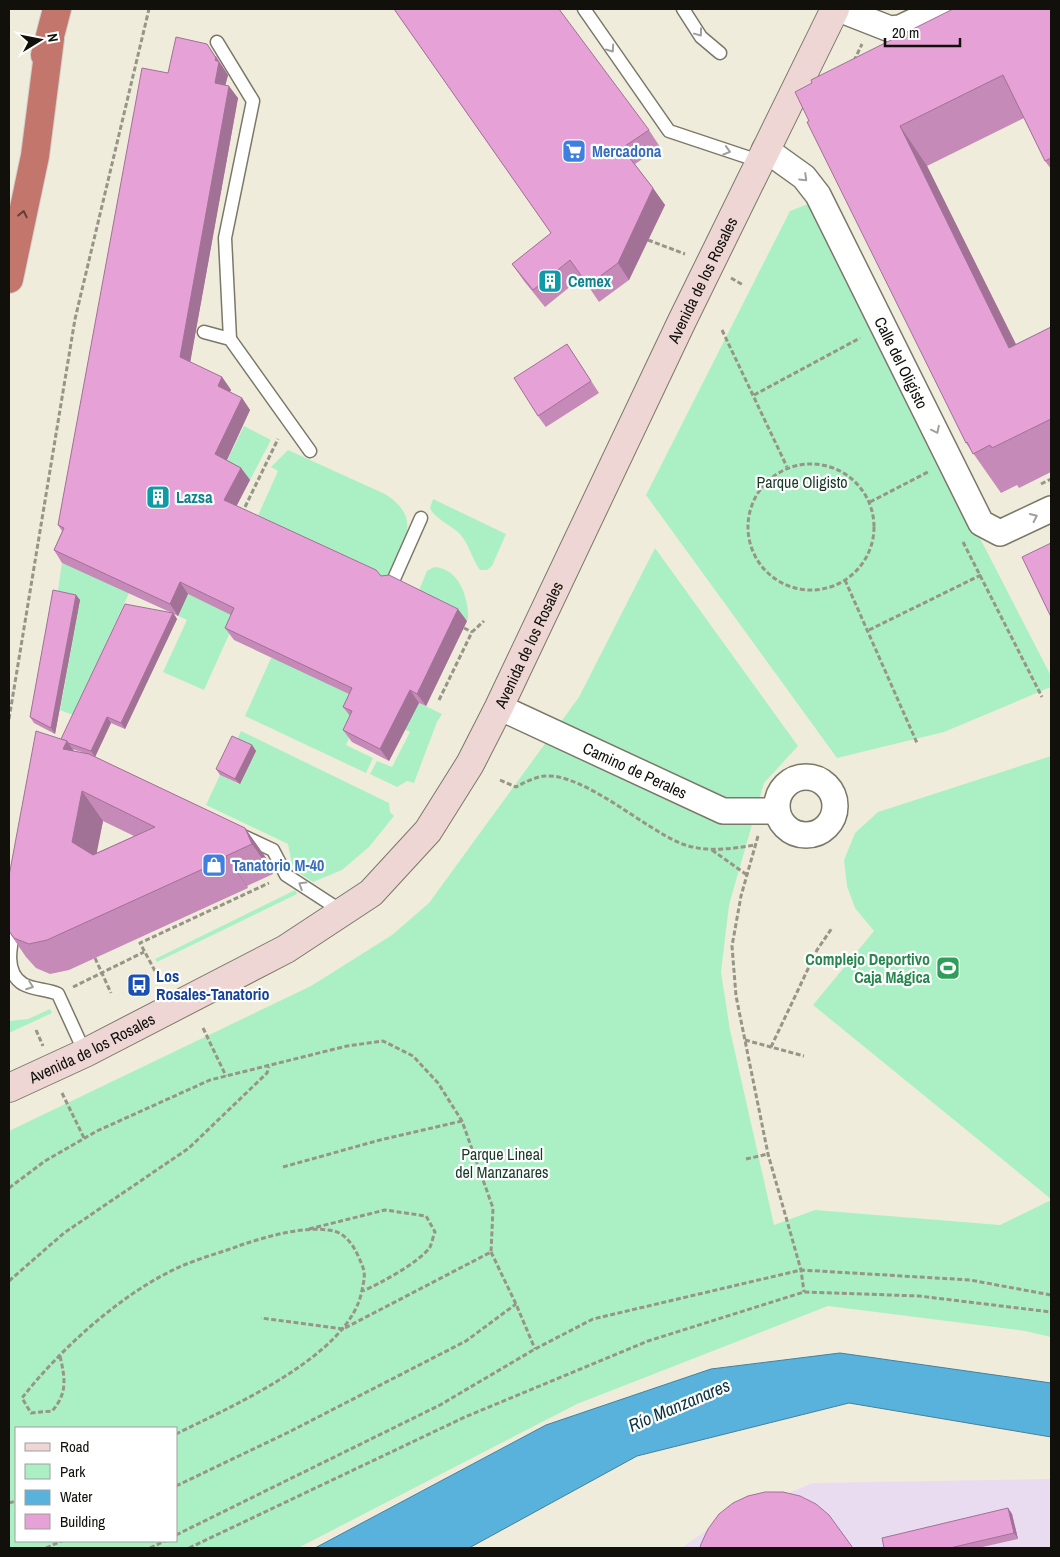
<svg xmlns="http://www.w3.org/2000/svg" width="1060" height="1557" viewBox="0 0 1060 1557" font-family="'Archivo Narrow',sans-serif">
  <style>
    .industrial { fill: #eadcf0 }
    .green { fill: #abf0c5; fill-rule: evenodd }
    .water { fill: #58b2dc; stroke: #43819d }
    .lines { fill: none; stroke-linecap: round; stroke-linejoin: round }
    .lane-casing { stroke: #7b7869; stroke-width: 15 }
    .street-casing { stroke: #7b7869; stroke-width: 28 }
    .secondary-casing { stroke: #7b7869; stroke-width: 30 }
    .highway-casing { stroke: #cfcfce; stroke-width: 30 }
    .path { stroke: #979588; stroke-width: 3; stroke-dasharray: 5 2.5; stroke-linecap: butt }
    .lane { stroke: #fff; stroke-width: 12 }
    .street { stroke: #fff; stroke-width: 25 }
    .secondary { stroke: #edd6d3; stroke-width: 28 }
    .highway { stroke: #c3776c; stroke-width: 28 }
    .wall { fill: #c68ab8; fill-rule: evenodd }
    .shaded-wall { fill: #a17196 }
    .building { fill: #e6a1d6; stroke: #a17196; fill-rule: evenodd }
    .oneway { stroke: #a09f9d }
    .oneway2 { stroke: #613e36 }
    .labels { text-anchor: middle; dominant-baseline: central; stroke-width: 4.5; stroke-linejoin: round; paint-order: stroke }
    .shop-label { font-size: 16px; font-weight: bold; fill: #366cbe; stroke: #fff; text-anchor: start }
    .street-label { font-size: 16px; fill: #11100a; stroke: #fff }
    .culture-label { font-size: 16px; font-weight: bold; fill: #0d838f; stroke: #fff; text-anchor: start }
    .park-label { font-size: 16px; fill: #183b28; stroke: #fff }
    .leisure-label { font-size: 16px; font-weight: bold; fill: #27864d; stroke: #fff; text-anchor: end }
    .transit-label { font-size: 16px; font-weight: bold; fill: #164399; stroke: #fff; text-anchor: start }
    .water-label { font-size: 18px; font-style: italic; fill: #0a3345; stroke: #fff }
  </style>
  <rect width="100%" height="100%" fill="#f0ecdb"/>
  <path class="industrial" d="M1051,1479v69h-370l32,-22 99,-43z"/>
  <g class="green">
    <path d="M808,204l243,472v11l-107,45 -107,26 -191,-263 144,-284z"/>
    <path d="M244,426l27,14 -21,40 -26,-13z"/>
    <path d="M288,450l97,44c41,26 16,51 1,86l-130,-60 22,-49 -7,-4z"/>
    <path d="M433,499l73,35 -14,32 -5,4h-7c-8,-11 -11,-26 -20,-36 -9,-9 -25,-15 -30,-26z"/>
    <path d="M655,548l143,198 -34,37 -35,122 -8,67 9,58 44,195 41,-15 185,15 49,-24 2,1v135l-26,-6 -197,-25 -251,98 -279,144h-289v-417l302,-145 81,-51 37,-32 150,-206zM16,1428h160v113h-160z"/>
    <path d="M116,560l121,57 -33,73 -41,-18 24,-52 -58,-27 -56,122 -13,-5 20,-109 -23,-5 5,-33 44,19z"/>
    <path d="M434,567c25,1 35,31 34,53l-51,-25 10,-24z"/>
    <path d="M271,658l87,16 84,40 -5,8 -23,61 -7,-2 -10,6 -27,-13 7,-13 15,6 18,-35 -55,-28 -9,19 8,4 -8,18 27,13 -7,15 -121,-57z"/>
    <path d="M241,731l148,72 1,9 4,4 -25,31 -27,23 -29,12 -20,-13 -5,-25 -82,-39 14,-30 19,9 -3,-42z"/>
    <path d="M1051,756v443l-238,-194 61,-74 -19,-23 -8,-22 -3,-26 11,-27 23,-21z"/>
    <path d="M295,890l2,4 -140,68 -2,-3z"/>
    <path d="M50,1009l2,4 -43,20v-12l19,-2z"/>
  </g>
  <path class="water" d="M840,1353l211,30v54l-202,-34 -212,53 -168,92h-154l231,-123 165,-56z"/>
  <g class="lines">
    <g class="lane-casing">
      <g id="lane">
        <path d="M584,9l85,122 90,30"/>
        <path d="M683,9l18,28 19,16"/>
        <path d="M217,42l36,59 -28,137 5,101"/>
        <path d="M204,332l26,7 80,112"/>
        <path d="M393,581l28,-63"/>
        <path d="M241,835l32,15 13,25 57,37"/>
        <path d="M16,920c-4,20 -14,51 7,64 11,6 24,5 35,10l27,59"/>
      </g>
    </g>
    <g class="street-casing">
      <g id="street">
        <path d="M839,9l51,20 10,-1 40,-19"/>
        <path id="s1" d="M765,149l39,28 14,18 163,328 19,10 51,-24"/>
        <path id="s2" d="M499,707l224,104h54"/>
        <circle cx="806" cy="806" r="29"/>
      </g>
    </g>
    <g class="secondary-casing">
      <g id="secondary">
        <path id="s3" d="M9,1088l76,-35 201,-104 85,-56 57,-62 42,-67 29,-57 183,-386 153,-312"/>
      </g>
    </g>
    <g class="highway-casing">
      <g id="highway">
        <path d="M45,55l12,-46"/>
        <path d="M9,279l26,-123 15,-117"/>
      </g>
    </g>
    <g class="path">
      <path d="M854,61l8,-17"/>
      <path d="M648,240l37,14"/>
      <path d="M731,278l12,7"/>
      <path d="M722,330l65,137"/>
      <path d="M754,395l106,-57"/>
      <circle cx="811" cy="527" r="63"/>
      <path d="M1041,484l10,-5"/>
      <path d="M870,502l58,-30"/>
      <path d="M245,507l33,-68"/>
      <path d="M963,542l79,155"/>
      <path d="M845,580l72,163"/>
      <path d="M464,628l8,4"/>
      <path d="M869,630l112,-55"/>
      <path d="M439,700l33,-68 12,-11"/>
      <path d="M9,719l66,-400 74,-310"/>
      <path d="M500,780l16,7c9,-5 19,-10 29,-11 38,-3 99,52 135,67 24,10 51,6 75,2"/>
      <path d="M758,836l-17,60 -9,50 4,50 32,158 33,116 3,22"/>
      <path d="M712,850l35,25"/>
      <path d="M95,958l16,35"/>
      <path d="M155,971l-15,-28 129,-60"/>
      <path d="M73,987l71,-35"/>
      <path d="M203,1028l23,48"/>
      <path d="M36,1030l7,16"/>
      <path d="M745,1040l59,16"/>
      <path d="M771,1047l46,-97 15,-22"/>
      <path d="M62,1093l22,45"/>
      <path d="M746,1159l22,-5"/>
      <path d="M283,1167l97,-27 82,-19"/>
      <path d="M9,1188l36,-27 52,-30 113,-51 137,-34 36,-5 30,15 25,27 24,38 31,87 -2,44 -148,77 -82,-11"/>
      <path d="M309,1229l76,-19 41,6 9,16c-2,4 -3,11 -5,15 -10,15 -51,37 -67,44"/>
      <path d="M491,1252l25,52 19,45"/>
      <path d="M9,1281l55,-48 125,-85 78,-75 2,-6"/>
      <path d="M60,1356c5,22 8,37 -8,55l-21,2 -9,-15c39,-50 103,-108 162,-133 19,-8 39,-13 57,-20 28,-9 64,-20 93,-14 15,4 23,21 28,34 4,9 2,15 0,25 -11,65 -132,117 -186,144"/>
      <path d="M176,1486l113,-54 177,-91 50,-37"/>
      <path d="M9,1503l7,-2"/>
      <path d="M176,1535l264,-130 95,-56 58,-30 208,-49 169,10 81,15"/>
      <path d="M46,1548l16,-7"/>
      <path d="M150,1548l15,-7"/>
      <path d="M189,1548l276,-131 183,-76 156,-49 115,4 132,16"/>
    </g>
    <use href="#lane" class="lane"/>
    <use href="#street" class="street"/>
    <use href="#secondary" class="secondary"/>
    <use href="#highway" class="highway"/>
  </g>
  <g class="wall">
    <path d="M394,9l255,121 11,17 -25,17 30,41 -36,75 -30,22 -17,-25 -37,30 -21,-26 -12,-17 39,-31z"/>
    <path d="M1051,9v160l-6,-8 -21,-43 -97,48 89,178 35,-17v145l-32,16 -2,-3 -16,8 -35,-50 -157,-322z"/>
    <path d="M216,56l12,19 -3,10 13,13 -48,264 32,15 9,13 -1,2 12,6 8,12 -23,50 14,8 9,12 -14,26 145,70 86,45 -41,85 -7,-3 -30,58 -37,-19 -9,-12 7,-14 -7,-9 6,-13 -115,-54 -9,-12 6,-13 -43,-21 -10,22 -4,-2 3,5 -52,110 -14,-6 -16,34 150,71 21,30 7,16 -26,12 1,2 -179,82 -19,4 -14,-6 -10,-11 -17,-25v-56l52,-137 109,-127 -108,-49 -8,-13 8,-19 -4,-6 110,-452zM72,749l13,4 -11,-2zM103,821l31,15 -38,17z"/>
    <path d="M567,344l32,49 -53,34 -8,-11z"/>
    <path d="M76,595l4,5 -25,134 -21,-11 -4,-6z"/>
    <path d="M252,745l4,6 -16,33 -20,-9 -4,-6z"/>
    <path d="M1008,1508l4,6 6,25 -40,9h-94z"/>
  </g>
  <g class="shaded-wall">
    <path d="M207,44l21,31 -5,20 -8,-12v-23z"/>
    <path d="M229,86l9,12 -49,271 -9,-12z"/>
    <path d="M900,126l27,40 110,221 -28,-39z"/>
    <path d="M653,188l12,17 -36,75 -11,-17z"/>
    <path d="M222,377l9,13 -5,9 -8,-13z"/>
    <path d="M242,398l8,12 -26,56 -9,-12z"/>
    <path d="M241,468l9,12 -17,33 -9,-13z"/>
    <path d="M180,582l8,12 -10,22 -8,-12z"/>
    <path d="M76,595l4,5 -25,134 -4,-6z"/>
    <path d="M458,609l9,12 -41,85 -9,-12z"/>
    <path d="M173,613l4,6 -52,110 -4,-6z"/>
    <path d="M410,690l9,13 -30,58 -9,-12z"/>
    <path d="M107,717l4,6 -16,34 -4,-6z"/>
    <path d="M67,741l21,30 -25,-22z"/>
    <path d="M252,745l4,6 -16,33 -5,-5z"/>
    <path d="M82,791l21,30 -10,51 -21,-30z"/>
    <path d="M245,828l21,30 7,16 -21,-30z"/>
    <path d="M226,856l21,30 1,2 -21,-30z"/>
    <path d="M1008,1508l4,6 6,25 -4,-6z"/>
  </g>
  <g class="building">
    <path d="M394,9h165l90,121 -27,18 31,40 -35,75 -30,22 -18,-25 -37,30 -21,-26 39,-31z"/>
    <path d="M953,9h98v149l-6,3 -42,-86 -103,51 109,222 42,-21v92l-59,29 -2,-3 -17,9 -6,-12 -1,1 -159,-321 2,-1 -14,-29 17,-9 -1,-3z"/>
    <path d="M176,37l31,7 9,14 -1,2 4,2 -4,21 14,3 -49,271 42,20 -4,9 24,12 -27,56 26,14 -17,32 152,70 5,6 8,-1 69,34 -41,85 -7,-4 -30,59 -37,-19 9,-19 -9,-4 9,-19 -127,-60 9,-20 -54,-26 -10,22 -116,-54 10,-22 -6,-3 84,-457 26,5z"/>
    <path d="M567,344l24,37 -53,35 -24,-38z"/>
    <path d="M1051,543v74l-29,-60z"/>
    <path d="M53,590l23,5 -25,133 -21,-11z"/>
    <path d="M125,604l48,9 -52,110 -14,-6 -16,34 -23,-8 -1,-2 -6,-2z"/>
    <path d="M36,731l31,10 -4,8 26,5 156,74 7,16 -26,12 1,2 -180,82 -18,4 -15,-6 -5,-7v-55zM82,791l73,36 -62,28 -21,-13z"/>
    <path d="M232,736l20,9 -17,34 -19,-10z"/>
    <path d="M765,1492h18l17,4 16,8 13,11 24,33h-153l1,-4 7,-15 11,-15 14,-11 15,-7z"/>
    <path d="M1008,1508l6,25 -64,15h-66l-2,-10z"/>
  </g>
  <defs><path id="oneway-chevron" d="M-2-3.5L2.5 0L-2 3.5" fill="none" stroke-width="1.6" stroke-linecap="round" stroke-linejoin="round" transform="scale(1.25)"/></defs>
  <g class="oneway">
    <use href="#oneway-chevron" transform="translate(699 33) rotate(53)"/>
    <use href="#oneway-chevron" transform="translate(611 49) rotate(55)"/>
    <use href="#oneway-chevron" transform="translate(727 151) rotate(17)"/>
    <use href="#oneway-chevron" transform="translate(804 178) rotate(44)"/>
    <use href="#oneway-chevron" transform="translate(936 430) rotate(64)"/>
    <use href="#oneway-chevron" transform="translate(1034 517) rotate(-25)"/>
    <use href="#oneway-chevron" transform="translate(302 885) rotate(-148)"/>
    <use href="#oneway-chevron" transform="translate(30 986) rotate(20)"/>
  </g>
  <use class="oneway2" href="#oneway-chevron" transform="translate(23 214) rotate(-78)"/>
  <defs>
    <g id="supermarket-square" transform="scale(1.25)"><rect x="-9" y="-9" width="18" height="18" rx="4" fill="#3f7fe0" stroke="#fff"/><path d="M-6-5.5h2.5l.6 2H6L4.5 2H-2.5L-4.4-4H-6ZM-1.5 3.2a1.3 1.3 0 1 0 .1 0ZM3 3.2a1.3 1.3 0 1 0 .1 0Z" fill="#fff"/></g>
    <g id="building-square" transform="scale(1.25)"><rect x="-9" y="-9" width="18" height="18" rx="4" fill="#0f9aa8" stroke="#fff"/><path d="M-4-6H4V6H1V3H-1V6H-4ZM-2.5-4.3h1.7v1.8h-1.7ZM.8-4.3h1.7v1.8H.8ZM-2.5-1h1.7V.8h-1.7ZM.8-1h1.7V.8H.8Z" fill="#fff"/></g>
    <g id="shop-square" transform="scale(1.25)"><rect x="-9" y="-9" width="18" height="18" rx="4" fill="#3f7fe0" stroke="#fff"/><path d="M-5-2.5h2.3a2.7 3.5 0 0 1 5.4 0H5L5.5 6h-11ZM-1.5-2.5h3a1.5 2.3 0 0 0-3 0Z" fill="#fff"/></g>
    <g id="stadium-square" transform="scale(1.25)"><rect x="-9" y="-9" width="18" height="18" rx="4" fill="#2e9e5b" stroke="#fff"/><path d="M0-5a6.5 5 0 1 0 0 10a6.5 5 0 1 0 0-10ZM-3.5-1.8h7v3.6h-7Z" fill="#fff"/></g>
    <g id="bus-square" transform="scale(1.25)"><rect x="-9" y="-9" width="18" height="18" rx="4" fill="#1a4fb4" stroke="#fff"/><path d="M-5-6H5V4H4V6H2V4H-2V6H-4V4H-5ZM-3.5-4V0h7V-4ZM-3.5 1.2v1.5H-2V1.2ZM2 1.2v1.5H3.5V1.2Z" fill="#fff"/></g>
  </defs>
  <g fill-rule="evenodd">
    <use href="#supermarket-square" x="574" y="151"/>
    <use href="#building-square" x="550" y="281"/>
    <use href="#building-square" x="158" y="497"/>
    <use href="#shop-square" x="214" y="865"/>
    <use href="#stadium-square" x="948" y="968"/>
    <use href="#bus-square" x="139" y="985"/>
  </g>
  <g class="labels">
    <g class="shop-label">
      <text x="592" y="151">Mercadona</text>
      <text x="232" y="865">Tanatorio M-40</text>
    </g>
    <g class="street-label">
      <text stroke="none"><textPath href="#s3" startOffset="1112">Avenida de los Rosales</textPath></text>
      <text stroke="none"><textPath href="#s1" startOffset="258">Calle del Oligisto</textPath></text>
      <text stroke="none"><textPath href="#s3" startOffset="708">Avenida de los Rosales</textPath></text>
      <text stroke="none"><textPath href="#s2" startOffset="150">Camino de Perales</textPath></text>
      <text stroke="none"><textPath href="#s3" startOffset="92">Avenida de los Rosales</textPath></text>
    </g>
    <g class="culture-label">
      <text x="568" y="281">Cemex</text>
      <text x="176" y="497">Lazsa</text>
    </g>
    <g class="park-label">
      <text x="802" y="482">Parque Oligisto</text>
      <text x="502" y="1154">Parque Lineal<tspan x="502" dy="18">del Manzanares</tspan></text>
    </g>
    <g class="leisure-label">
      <text x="930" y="959">Complejo Deportivo<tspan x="930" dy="18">Caja Mágica</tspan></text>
    </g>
    <g class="transit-label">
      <text x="156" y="976">Los<tspan x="156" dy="18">Rosales-Tanatorio</tspan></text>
    </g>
    <g class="water-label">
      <text transform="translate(679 1405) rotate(-23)">Río Manzanares</text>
    </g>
  </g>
  <rect width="1060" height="1557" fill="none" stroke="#11100a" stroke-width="20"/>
  <rect x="15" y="1427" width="162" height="115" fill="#ffffff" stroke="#a09f9d"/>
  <rect x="25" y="1443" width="25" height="8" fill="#edd6d3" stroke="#a09f9d"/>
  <text x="60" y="1452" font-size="15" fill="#11100a">Road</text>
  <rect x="25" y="1464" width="25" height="15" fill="#abf0c5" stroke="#a09f9d"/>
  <text x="60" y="1477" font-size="15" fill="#11100a">Park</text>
  <rect x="25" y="1490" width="25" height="15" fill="#58b2dc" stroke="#a09f9d"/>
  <text x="60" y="1502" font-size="15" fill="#11100a">Water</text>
  <rect x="25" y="1514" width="25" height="15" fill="#e6a1d6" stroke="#a09f9d"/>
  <text x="60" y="1527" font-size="15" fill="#11100a">Building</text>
  <g transform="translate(40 40) rotate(80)" stroke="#ffffff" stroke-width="4" paint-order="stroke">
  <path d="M0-4L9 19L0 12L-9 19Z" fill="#11100a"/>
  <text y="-8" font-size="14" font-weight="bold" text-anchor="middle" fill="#11100a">N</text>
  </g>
  <path d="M885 38v8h75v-8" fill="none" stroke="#11100a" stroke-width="2.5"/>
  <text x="892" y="38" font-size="15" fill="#11100a" stroke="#ffffff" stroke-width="4" paint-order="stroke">20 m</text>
</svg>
